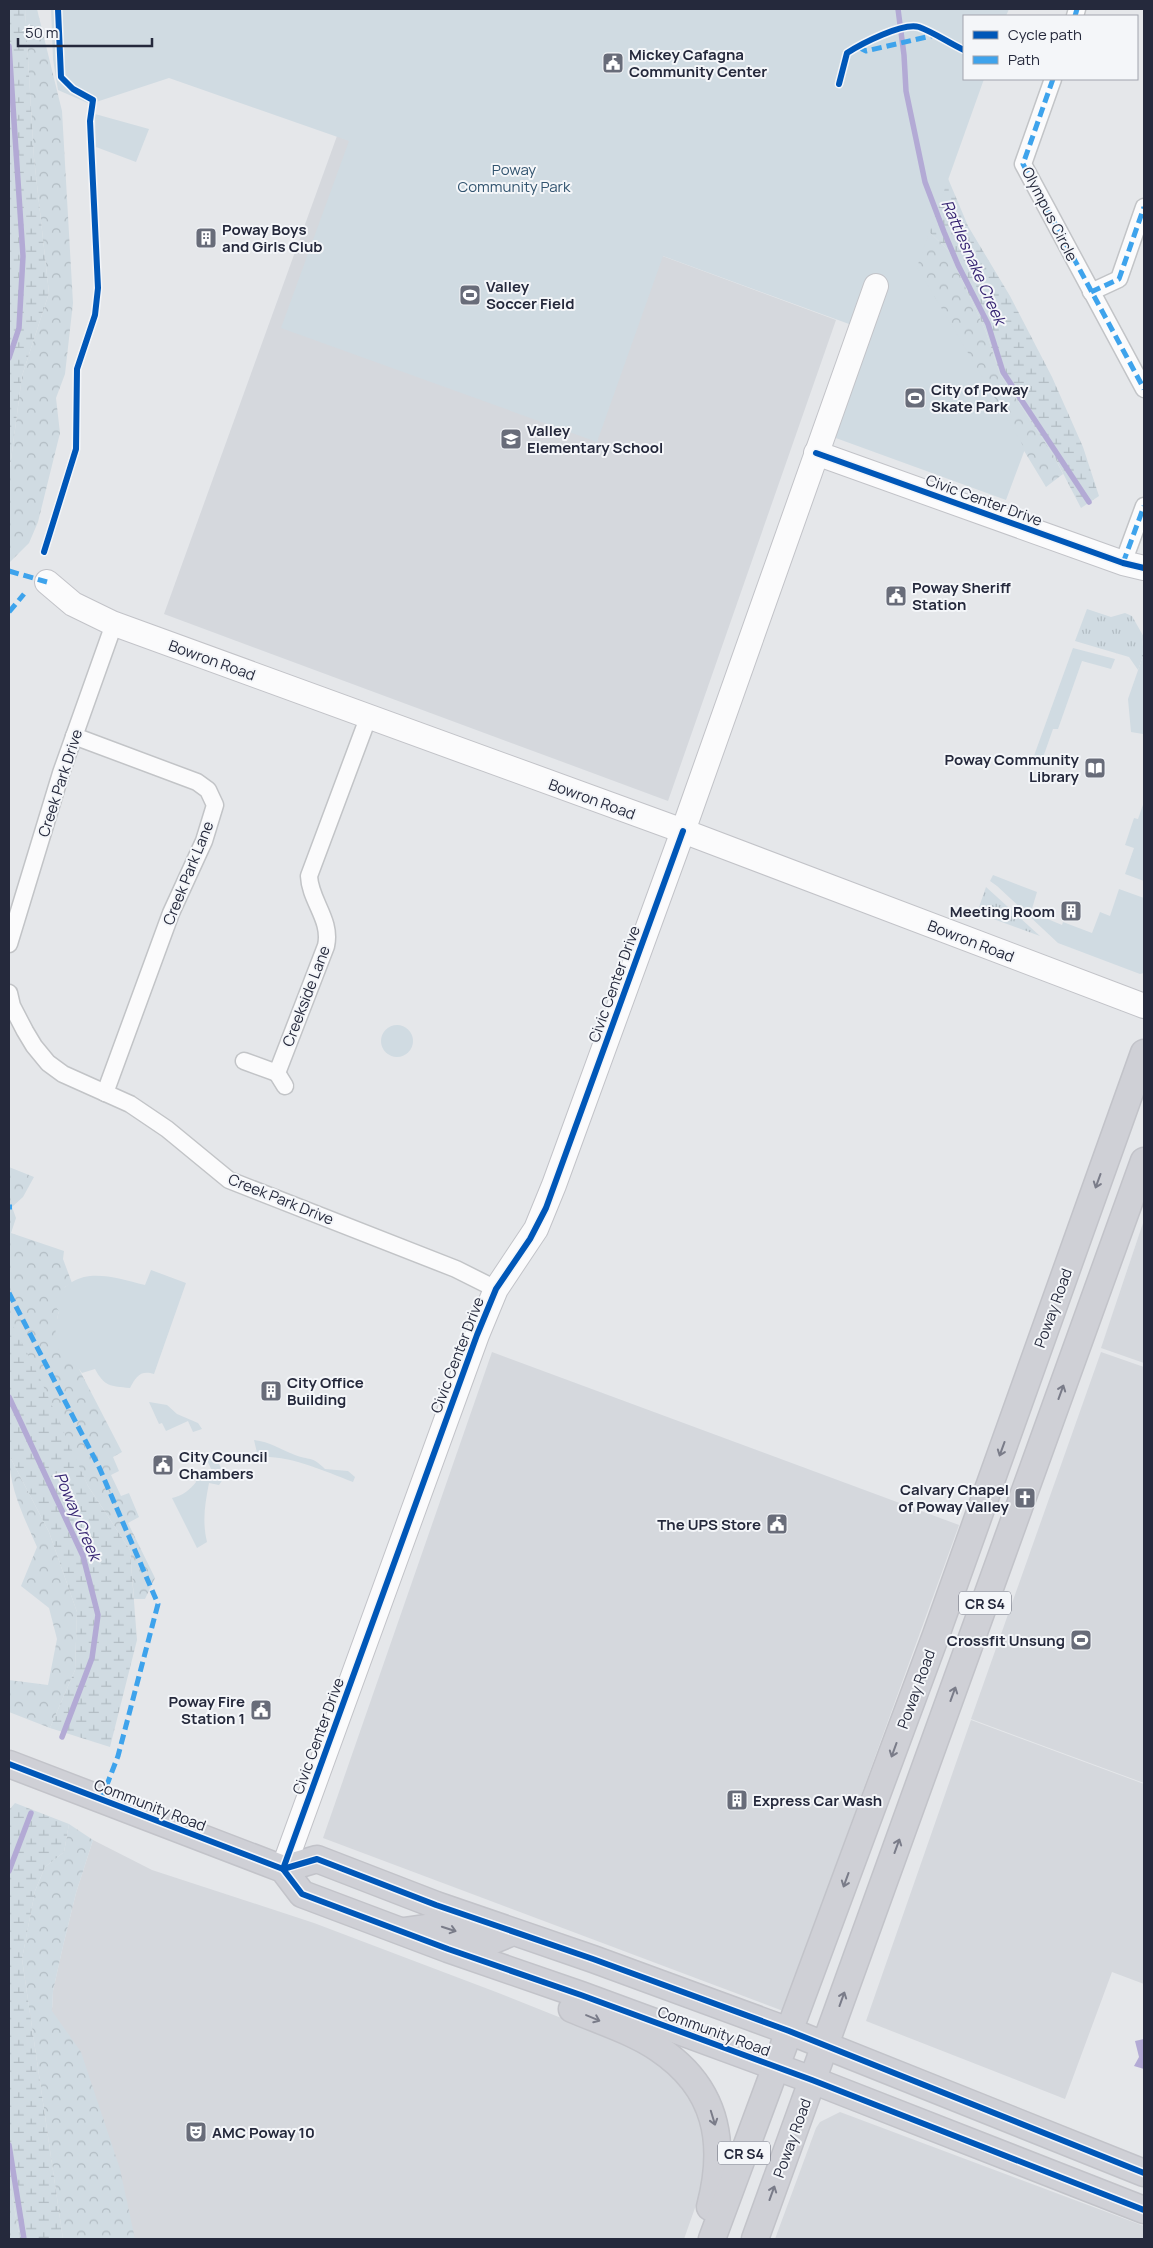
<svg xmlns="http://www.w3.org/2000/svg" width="1153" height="2248" viewBox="0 0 1153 2248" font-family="Manrope,sans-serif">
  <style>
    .built { fill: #d5d8dd }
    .grass { fill: url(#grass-tufts) }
    .forest { fill: url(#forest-crowns) }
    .wetland { fill: url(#wetland-marsh) }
    .green { fill: #d0dbe2 }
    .water { fill: #b3aad5 }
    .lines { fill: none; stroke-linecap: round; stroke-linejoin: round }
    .stream { stroke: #b3aad5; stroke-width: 5.5 }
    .street-casing { stroke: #c2c4c7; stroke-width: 19 }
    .secondary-casing { stroke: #c2c3c8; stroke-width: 26 }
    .primary-casing { stroke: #c2c3c9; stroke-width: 29 }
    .street { stroke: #fbfbfc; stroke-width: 16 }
    .secondary { stroke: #fbfbfc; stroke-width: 24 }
    .primary { stroke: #cfd0d6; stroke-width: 26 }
    .quiet { stroke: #3ea3ec; stroke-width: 5; stroke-dasharray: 10 5; stroke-linecap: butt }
    .cycleway-casing { stroke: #f4f6f9; stroke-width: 9 }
    .cycleway { stroke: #0057b8; stroke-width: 6 }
    .oneway { stroke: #7a7c89 }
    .labels { text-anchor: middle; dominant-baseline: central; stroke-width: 4; stroke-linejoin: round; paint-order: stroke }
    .shield { fill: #f4f6f9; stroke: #636675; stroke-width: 1 }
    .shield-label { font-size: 14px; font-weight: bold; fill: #25293c }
    .poi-label { font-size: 15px; font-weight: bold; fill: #25293c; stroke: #f4f6f9; text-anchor: start }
    .park-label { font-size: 15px; fill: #32546f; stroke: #f4f6f9 }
    .street-label { font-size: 15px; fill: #25293c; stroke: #f4f6f9 }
    .water-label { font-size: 16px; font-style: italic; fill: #362472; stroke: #f4f6f9 }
  </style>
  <defs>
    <pattern id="grass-tufts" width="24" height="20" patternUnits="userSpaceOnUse" patternTransform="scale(1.25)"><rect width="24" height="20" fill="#d0dbe2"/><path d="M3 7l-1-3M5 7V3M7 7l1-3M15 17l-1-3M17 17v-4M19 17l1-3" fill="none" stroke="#b2bcc3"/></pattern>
    <pattern id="forest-crowns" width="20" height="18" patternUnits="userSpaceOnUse" patternTransform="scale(1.25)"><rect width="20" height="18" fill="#d0dbe2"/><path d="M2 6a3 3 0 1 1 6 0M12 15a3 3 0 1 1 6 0" fill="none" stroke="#b2bcc3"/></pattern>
    <pattern id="wetland-marsh" width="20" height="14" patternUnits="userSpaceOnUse" patternTransform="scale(1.25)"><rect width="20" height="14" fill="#d0dbe2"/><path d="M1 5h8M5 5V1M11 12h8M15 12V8" fill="none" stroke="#b2bcc3"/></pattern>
  </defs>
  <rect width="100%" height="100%" fill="#e5e7ea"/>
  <g class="built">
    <path d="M337,136l499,184 -168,481 -504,-187z"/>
    <path d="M1144,1220v143l-43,-15z"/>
    <path d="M492,1352l467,173 -176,486 -460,-173z"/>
    <path d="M1101,1352l43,15v416l-173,-64z"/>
    <path d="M971,1720l173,64v200l-32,-12 -47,127 -199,-78z"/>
    <path d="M93,1840l59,30 162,53 182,69 143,57 44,35 21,46 2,16 -5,45 -17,48h-556l-76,-227 1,-21 10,-45 13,-53z"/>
    <path d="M840,2112l304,114v13h-369l41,-111 4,-6z"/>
  </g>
  <g class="grass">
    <path d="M1087,609l24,8 14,-4 7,3 9,16 3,21 -6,17 -9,-13 -54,-16z"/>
    <path d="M986,887l54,49 -63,-23z"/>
  </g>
  <g class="forest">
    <path d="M25,9h12l25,102 11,192 -8,71 -9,24 4,35 -22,89 -9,21 -20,20v-88l13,-99 27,-83 -15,-135z"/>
    <path d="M922,225l27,26 37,81 14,42 54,82 9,18 -17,13 -137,-226z"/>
    <path d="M9,1167l25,10 -11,20 -11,10 4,11 -5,15 53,18 -1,8 9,24 -7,4 -8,32 21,48 44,85 -9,5 6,14 -8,4 10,21 8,-3 10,24 -11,6 27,55 -10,21h-11l-4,-49 -42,-64 -79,-165z"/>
    <path d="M9,1455l40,77 28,80 -2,58 -25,58 -41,-16v-32l39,5 9,-46 -8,-31 -28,-22 16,-39c-13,-30 -28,-59 -28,-92z"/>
    <path d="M69,1824l24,16 -17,53 -13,53 -10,45 -1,20 29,41 39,117 15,70h-72l-41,-280 13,-68 10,-24 19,-15z"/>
    <path d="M9,2179l1,6 10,54h-11z"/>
  </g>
  <g class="wetland">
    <path d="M9,9h16l9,149 15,135 -27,83 -13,99z"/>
    <path d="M944,169l24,57 42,70 42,81 31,70 16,49 -18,12 -27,-52 -54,-82 -14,-42 -37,-81 -27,-26z"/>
    <path d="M9,1318l28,54 51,114 42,64 7,90 -27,107 -60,-19 25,-58 2,-58 -28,-80 -40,-77z"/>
    <path d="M15,1803l54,21 -5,28 -19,15 -10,24 -13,68 41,280h-43l-11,-60v-369z"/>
  </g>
  <g class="green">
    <path d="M51,9h958l-3,7h-42v63h20l-67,188 108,182 -19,51 -173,-63 38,-105 -208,-76 -66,186 -316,-114 68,-187 -180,-63 -79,26 -32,-14 -5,-31z"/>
    <path d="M95,114l54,15 -13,33 -40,-15z"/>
    <path d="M1141,632l3,5 -1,97 -12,-2 -3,-33 16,-46z"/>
    <path d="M1073,648l42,11 -4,10 -29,-8 -24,68h-5l-13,37 -9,-2z"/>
    <path d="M1144,802v79l-19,-7 9,-26 -9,-3 9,-27 4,1z"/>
    <path d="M993,875l44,17 -6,20 31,13 1,-3 29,11 8,-21 10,4 9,-27 25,9v75l-4,1 -82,-31 -61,-57 -7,-5z"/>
    <circle cx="397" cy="1041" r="16"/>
    <path d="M151,1270l35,13 -32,91c-14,-4 -18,3 -24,14 -20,-2 -25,-1 -35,-19l-13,4c-5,-8 -12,-9 -18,-16 -12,-12 -9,-32 -5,-46l-6,-7c21,-41 56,-28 92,-19z"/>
    <path d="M149,1402l18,3 10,9 21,9 4,6 -9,3 -5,-11 -22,10 -4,-8 -3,1z"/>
    <path d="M254,1440c16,2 26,9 41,15 15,6 16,0 30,14l23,2 7,6 -2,5c-30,-11 -62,-27 -95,-25z"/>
    <path d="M214,1454l11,22 -6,9 -10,-2c-4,21 -7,38 -2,59l-10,6 -25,-50c10,-2 18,-8 24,-16l-1,-3 17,-8 -5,-11z"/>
  </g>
  <path class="water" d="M1144,2039v30l-10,-3 5,-9 -4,-16z"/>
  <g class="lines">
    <g class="stream">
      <path d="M898,9l6,46 2,36 19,91 19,50 14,33 30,59 15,48 86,130"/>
      <path d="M9,46l14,210 -4,72 -10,30"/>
      <path d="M9,1397l74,159 15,59 -6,43 -30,79"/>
      <path d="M9,1871l22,-58"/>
      <path d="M9,2145l15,94"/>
    </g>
    <g class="street-casing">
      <g id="street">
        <path d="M1075,16l2,-7"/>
        <path d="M1053,79l-30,85 121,225"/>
        <path d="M1091,292l28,-13 25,-72"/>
        <path d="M1123,563l21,-57"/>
        <path d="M74,736l123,46 11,8 7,15 -11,36 -33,72 -66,180"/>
        <path d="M9,944l52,-171 53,-149"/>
        <path d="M9,993l3,13 13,25 9,15 14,17 15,11 67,30 37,25 62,51 227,89 40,20"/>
        <path d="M244,1061l33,12 49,-127c6,-26 -16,-45 -17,-70l59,-158"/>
        <path d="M277,1073l8,13"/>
      </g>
    </g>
    <g class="secondary-casing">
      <g id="secondary">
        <path d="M816,453l307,110 21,5"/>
        <path d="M47,582l26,22 39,19 571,208 461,175"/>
        <path d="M283,1869l194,-534 19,-46 40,-60 18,-44 129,-354 193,-545"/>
      </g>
    </g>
    <g class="primary-casing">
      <g id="primary">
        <path d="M9,1764l274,105 19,25 146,55 133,46 231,85 332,130"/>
        <path d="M283,1869l34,-10 119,46 157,54 196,72 355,142"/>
        <path d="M404,1931l35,-5 50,16 19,-8"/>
        <path d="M572,2009c28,12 63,23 87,40 58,39 68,94 51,158"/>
        <path d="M712,2239l224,-604 208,-582"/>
        <path d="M755,2239l389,-1078"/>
      </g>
    </g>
    <use href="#street" class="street"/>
    <use href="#secondary" class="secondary"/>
    <use href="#primary" class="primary"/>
    <g class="quiet">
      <path d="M1075,16l2,-7"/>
      <path d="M858,47l8,4 69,-16"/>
      <path d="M1053,79l-30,85 121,225"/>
      <path d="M1091,292l28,-13 25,-72"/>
      <path d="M1123,563l21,-57"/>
      <path d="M9,571l38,11"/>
      <path d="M9,612l15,-18"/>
      <path d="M9,1207h3"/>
      <path d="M9,1293l90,174 59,137 -40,152 -17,44"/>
    </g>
    <g class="cycleway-casing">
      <g id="cycleway">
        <path d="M839,84l8,-31c14,-9 56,-31 72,-26 16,6 30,16 45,23"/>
        <path d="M816,453l307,110 21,5"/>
        <path d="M44,552l32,-103 1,-80 18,-54 3,-27 -8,-167 3,-21 -20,-11 -12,-12 -3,-68"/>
        <path d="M9,1764l274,105 19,25 146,55 133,46 231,85 332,130"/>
        <path d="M283,1869l194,-534 19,-46 34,-50 16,-31 137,-377"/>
        <path d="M283,1869l34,-10 119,46 157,54 196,72 355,142"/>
      </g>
    </g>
    <use href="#cycleway" class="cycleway"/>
  </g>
  <defs><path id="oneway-shaft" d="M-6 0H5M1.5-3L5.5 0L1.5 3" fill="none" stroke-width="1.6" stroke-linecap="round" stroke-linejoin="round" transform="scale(1.25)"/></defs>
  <g class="oneway">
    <use href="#oneway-shaft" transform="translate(1098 1181) rotate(110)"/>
    <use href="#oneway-shaft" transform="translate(1061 1392) rotate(-70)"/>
    <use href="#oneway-shaft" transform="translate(1002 1449) rotate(110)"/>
    <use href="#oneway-shaft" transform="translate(953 1694) rotate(-70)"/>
    <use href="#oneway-shaft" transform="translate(894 1750) rotate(110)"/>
    <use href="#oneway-shaft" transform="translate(897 1846) rotate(-70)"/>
    <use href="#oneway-shaft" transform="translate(846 1880) rotate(110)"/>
    <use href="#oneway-shaft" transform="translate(449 1929) rotate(18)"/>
    <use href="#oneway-shaft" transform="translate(842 1999) rotate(-70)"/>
    <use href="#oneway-shaft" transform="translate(593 2018) rotate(23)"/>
    <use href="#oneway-shaft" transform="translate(713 2118) rotate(73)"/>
    <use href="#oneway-shaft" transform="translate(772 2193) rotate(-70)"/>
  </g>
  <defs>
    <g id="civic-square" transform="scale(1.125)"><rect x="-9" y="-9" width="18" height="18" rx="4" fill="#686c79" stroke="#f4f6f9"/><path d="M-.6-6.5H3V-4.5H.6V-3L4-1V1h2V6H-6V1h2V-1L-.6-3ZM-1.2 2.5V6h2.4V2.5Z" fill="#fff"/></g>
    <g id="building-square" transform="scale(1.125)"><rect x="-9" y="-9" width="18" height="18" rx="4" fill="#686c79" stroke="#f4f6f9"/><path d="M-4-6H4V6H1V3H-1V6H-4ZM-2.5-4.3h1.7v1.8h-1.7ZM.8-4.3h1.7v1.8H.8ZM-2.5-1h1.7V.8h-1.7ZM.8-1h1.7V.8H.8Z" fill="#fff"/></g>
    <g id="stadium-square" transform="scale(1.125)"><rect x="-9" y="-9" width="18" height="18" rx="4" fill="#686c79" stroke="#f4f6f9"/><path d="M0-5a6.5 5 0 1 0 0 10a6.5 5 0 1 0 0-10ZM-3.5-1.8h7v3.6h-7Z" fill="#fff"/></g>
    <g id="school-square" transform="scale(1.125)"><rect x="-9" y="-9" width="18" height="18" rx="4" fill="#686c79" stroke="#f4f6f9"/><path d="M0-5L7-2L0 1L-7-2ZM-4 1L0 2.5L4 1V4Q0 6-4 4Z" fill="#fff"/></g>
    <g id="library-square" transform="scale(1.125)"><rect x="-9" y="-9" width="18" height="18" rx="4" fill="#686c79" stroke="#f4f6f9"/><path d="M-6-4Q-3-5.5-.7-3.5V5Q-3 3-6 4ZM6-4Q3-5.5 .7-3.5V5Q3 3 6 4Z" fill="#fff"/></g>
    <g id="church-square" transform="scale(1.125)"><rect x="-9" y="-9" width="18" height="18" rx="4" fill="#686c79" stroke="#f4f6f9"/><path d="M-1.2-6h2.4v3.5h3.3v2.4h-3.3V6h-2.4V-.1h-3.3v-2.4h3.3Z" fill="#fff"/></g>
    <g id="theatre-square" transform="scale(1.125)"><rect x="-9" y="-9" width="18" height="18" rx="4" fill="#686c79" stroke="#f4f6f9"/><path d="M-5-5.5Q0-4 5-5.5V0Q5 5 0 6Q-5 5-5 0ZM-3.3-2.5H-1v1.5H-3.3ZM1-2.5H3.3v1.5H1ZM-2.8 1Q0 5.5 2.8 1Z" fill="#fff"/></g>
  </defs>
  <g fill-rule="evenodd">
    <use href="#civic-square" x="613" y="63"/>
    <use href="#building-square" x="206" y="238"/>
    <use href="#stadium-square" x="470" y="295"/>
    <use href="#stadium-square" x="915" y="398"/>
    <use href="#school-square" x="511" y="439"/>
    <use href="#civic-square" x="896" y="596"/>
    <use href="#library-square" x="1095" y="768"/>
    <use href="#building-square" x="1071" y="911"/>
    <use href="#building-square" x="271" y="1391"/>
    <use href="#civic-square" x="163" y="1465"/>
    <use href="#church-square" x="1025" y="1498"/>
    <use href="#civic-square" x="777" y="1524"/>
    <use href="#stadium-square" x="1081" y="1640"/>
    <use href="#civic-square" x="261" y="1710"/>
    <use href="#building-square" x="737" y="1800"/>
    <use href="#theatre-square" x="196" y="2132"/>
  </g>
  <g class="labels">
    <g class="shield">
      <rect x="959" y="1591.5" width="52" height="23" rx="4"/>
      <rect x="718" y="2141.5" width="52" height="23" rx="4"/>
    </g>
    <g class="shield-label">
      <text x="985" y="1603">CR S4</text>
      <text x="744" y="2153">CR S4</text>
    </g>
    <g class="poi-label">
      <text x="629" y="54">Mickey Cafagna<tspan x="629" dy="17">Community Center</tspan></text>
      <text x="222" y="229">Poway Boys<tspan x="222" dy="17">and Girls Club</tspan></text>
      <text x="486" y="286">Valley<tspan x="486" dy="17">Soccer Field</tspan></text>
      <text x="931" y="389">City of Poway<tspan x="931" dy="17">Skate Park</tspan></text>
      <text x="527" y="430">Valley<tspan x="527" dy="17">Elementary School</tspan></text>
      <text x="912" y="587">Poway Sheriff<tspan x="912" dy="17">Station</tspan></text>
      <text x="1079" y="759" text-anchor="end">Poway Community<tspan x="1079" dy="17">Library</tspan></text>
      <text x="1055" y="911" text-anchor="end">Meeting Room</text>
      <text x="287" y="1382">City Office<tspan x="287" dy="17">Building</tspan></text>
      <text x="179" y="1456">City Council<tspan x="179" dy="17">Chambers</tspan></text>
      <text x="1009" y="1489" text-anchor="end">Calvary Chapel<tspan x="1009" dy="17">of Poway Valley</tspan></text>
      <text x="761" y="1524" text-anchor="end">The UPS Store</text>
      <text x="1065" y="1640" text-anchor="end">Crossfit Unsung</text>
      <text x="245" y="1701" text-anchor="end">Poway Fire<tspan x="245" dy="17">Station 1</tspan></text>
      <text x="753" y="1800">Express Car Wash</text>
      <text x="212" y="2132">AMC Poway 10</text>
    </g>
    <g class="park-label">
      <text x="514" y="169">Poway<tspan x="514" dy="17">Community Park</tspan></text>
    </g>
    <g class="street-label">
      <text transform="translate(1050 214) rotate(63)">Olympus Circle</text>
      <text transform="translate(984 500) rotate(20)">Civic Center Drive</text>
      <text transform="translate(212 660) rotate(20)">Bowron Road</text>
      <text transform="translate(60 783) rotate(-72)">Creek Park Drive</text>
      <text transform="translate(592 799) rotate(20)">Bowron Road</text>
      <text transform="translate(188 873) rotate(-68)">Creek Park Lane</text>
      <text transform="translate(971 941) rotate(21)">Bowron Road</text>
      <text transform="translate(614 984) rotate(-70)">Civic Center Drive</text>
      <text transform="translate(306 996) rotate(-69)">Creekside Lane</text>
      <text transform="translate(281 1199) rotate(22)">Creek Park Drive</text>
      <text transform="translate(1053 1308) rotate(-70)">Poway Road</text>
      <text transform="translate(457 1355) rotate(-69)">Civic Center Drive</text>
      <text transform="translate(916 1689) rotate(-70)">Poway Road</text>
      <text transform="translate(318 1736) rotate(-70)">Civic Center Drive</text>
      <text transform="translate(150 1805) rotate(21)">Community Road</text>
      <text transform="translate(714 2031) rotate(20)">Community Road</text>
      <text transform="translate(792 2138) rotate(-70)">Poway Road</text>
    </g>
    <g class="water-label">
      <text transform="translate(974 262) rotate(66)">Rattlesnake Creek</text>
      <text transform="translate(78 1516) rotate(67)">Poway Creek</text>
    </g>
  </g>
  <rect width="1153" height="2248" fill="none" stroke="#25293c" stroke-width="20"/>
  <rect x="963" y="15" width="175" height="65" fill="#f4f6f9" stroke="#a1a4ad"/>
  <rect x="973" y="31" width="25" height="8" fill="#0057b8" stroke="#a1a4ad"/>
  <text x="1008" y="40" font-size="15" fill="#25293c">Cycle path</text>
  <rect x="973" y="56" width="25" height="8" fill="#3ea3ec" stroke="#a1a4ad"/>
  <text x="1008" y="65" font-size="15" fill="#25293c">Path</text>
  <path d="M18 38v8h134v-8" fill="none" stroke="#25293c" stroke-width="2.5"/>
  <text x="25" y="38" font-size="15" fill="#25293c" stroke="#f4f6f9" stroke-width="4" paint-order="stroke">50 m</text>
</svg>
